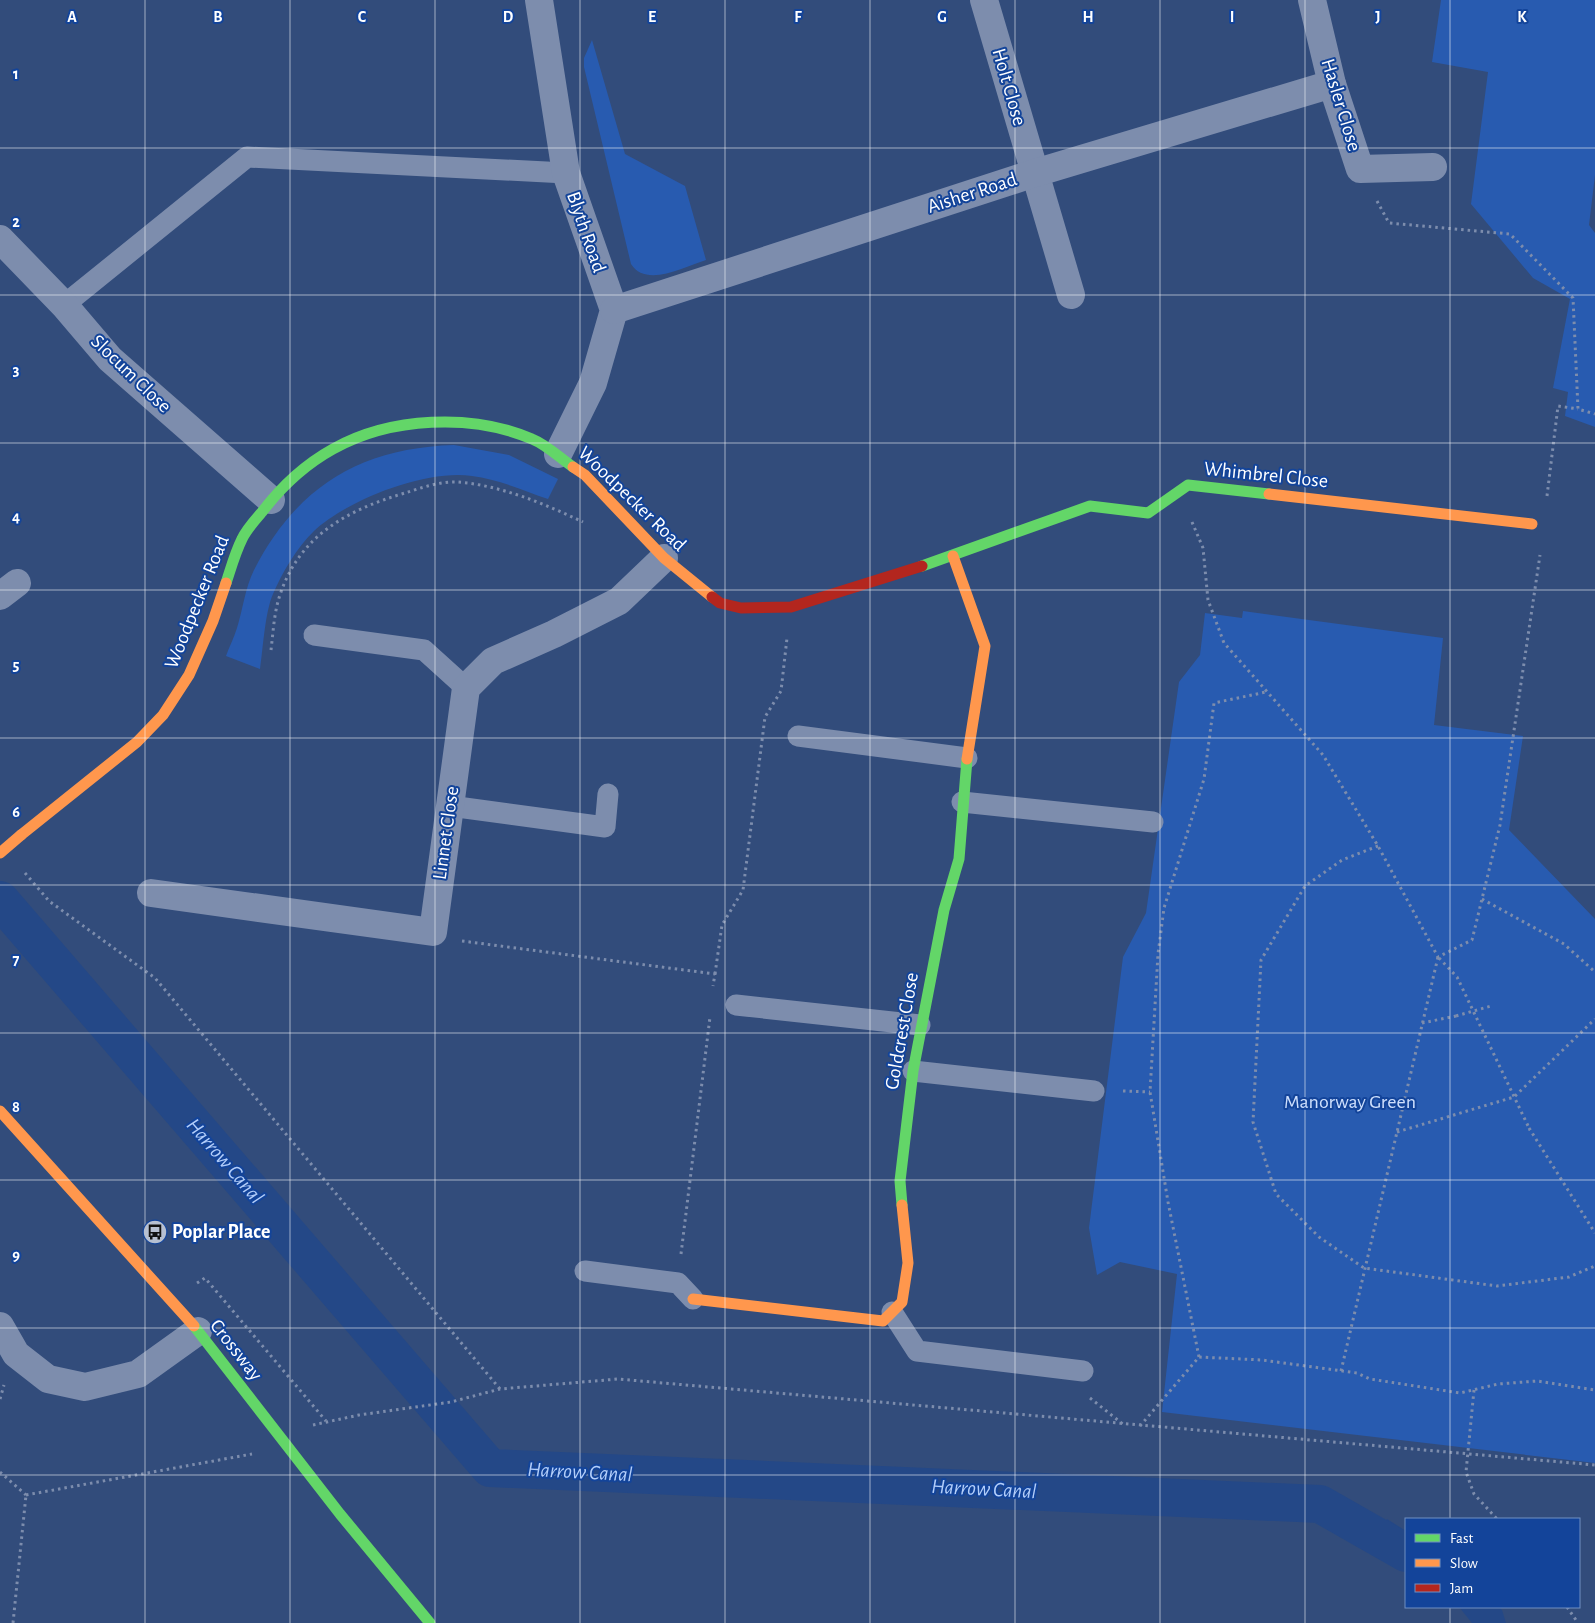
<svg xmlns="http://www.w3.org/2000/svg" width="1595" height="1623" viewBox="0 0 1595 1623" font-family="'Alegreya Sans',sans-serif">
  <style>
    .green { fill: #285bb0 }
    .water { fill: #244887 }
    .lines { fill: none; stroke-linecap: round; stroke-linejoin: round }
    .canal { stroke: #244887; stroke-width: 38 }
    .path { stroke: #7d8dad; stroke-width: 3; stroke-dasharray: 2.5 4; stroke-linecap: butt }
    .lane { stroke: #7d8dad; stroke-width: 21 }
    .street { stroke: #7d8dad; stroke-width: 28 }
    .fast { stroke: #63d668; stroke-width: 11 }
    .slow { stroke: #ff974d; stroke-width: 11 }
    .jam { stroke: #b3261e; stroke-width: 11 }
    .path-bridge { stroke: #7d8dad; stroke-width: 3; stroke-dasharray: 2.5 4; stroke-linecap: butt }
    .slow-bridge { stroke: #ff974d; stroke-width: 11 }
    .grid { fill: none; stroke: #fff; stroke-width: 1; stroke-opacity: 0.55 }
    .labels { text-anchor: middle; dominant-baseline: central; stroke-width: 4; stroke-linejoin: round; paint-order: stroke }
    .street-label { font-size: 20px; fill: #fff; stroke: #13449a }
    .park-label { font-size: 20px; fill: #cfe0fd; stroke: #13449a }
    .poi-label { font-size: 20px; font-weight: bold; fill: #fff; stroke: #13449a; text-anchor: start }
    .water-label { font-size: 21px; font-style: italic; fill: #b3cefa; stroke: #13449a }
    .grid-label { font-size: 16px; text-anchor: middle; font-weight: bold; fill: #fff; stroke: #13449a; stroke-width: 4; stroke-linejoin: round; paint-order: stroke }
  </style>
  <rect width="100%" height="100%" fill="#324c7b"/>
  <g class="green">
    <path d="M1441,0h154v175l-6,50 6,8v194l-30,-11 3,-24 -15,-4 17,-89 -37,-21 -62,-74 17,-132 -56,-10z"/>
    <path d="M592,40l33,114 60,32 21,74c-22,7 -60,28 -75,4l-47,-197v-9z"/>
    <path d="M454,445l55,10 49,24 -10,20c-24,-8 -50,-20 -76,-23 -46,-7 -125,24 -158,55 -17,16 -32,42 -41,63 -8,18 -10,55 -13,75l-34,-13c3,-9 8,-18 11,-28 6,-19 8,-40 17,-58 43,-84 107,-122 200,-125z"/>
    <path d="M1243,611l200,27 -9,87 89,11 -14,94 86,89v544l-433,-51 15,-138 -57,-12 -23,13 -8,-47 34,-271 23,-44 33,-231 21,-27 5,-42 37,5z"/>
  </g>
  <g class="water">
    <path d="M1387,1519l19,12v34l-31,-21z"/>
    <path d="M1459,1607h40l3,3 4,13h-34z"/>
  </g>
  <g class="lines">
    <path class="canal" d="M0,900l490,568 830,36 86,49"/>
    <g class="path">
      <path d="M1377,201l12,22 121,11 63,64 5,111 17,5"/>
      <path d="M1547,496l11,-90 20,3"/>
      <path d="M1192,522l11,26 5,52 16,43 99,112 55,91 60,111 34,-17 28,-115 40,-270"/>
      <path d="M271,650c2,-16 3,-36 8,-52 19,-62 68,-88 126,-105 16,-5 35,-12 52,-11 43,3 88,22 126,40"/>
      <path d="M1378,846l-36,14 -37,26 -44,74 -8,162 23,72 43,43 45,31 133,18 72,-9 26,-11"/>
      <path d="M25,873l24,28 106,77 345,411"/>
      <path d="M1482,899l82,45 31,28"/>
      <path d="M462,941l253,33 -2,12"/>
      <path d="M1439,958l18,19 73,153"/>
      <path d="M715,974l7,-49 21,-35 22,-173 16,-26 6,-53"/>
      <path d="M1422,1023l34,-7"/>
      <path d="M1123,1091l27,1"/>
      <path d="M1529,1128l66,105"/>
      <path d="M1397,1132l117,-35 81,-78"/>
      <path d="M681,1254l29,-237"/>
      <path d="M197,1283l8,-5 121,143"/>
      <path d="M1199,1357l-31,-155 -18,-110 8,-138 6,-46 40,-129 10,-76 52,-11"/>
      <path d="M1341,1371l97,-414"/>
      <path d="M1474,1390l-8,82 8,22 23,25"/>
      <path d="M1090,1398l34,27"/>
      <path d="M0,1399l4,-14"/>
      <path d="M313,1425l46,-10 92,-13 49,-13 118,-10 977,86"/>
      <path d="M1140,1426l59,-69 63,3 95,13 13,6 90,14 38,-9 39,-3 58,9"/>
      <path d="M0,1472l26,23"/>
      <path d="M26,1495l226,-41"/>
      <path d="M1567,1607l11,16"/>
      <path d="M13,1623l13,-128"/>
    </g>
    <g class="lane">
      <path d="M64,305l183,-148 319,16"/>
      <path d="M314,635l110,15 42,38"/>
      <path d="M798,736l169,22"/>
      <path d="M962,802l191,20"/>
      <path d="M450,806l155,21 3,-33"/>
      <path d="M736,1005l184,20"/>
      <path d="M913,1071l181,20"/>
      <path d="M585,1271l93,12 15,16"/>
      <path d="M892,1312l25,39 166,20"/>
    </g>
    <g class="street">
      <path d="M539,0l27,173 48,137 -21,73 -35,71"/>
      <path d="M984,0l87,295"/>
      <path d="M1312,0l20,84 28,85 73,-2"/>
      <path d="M0,239l64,66 46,54 161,141"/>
      <path d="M614,310l421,-137 297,-89"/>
      <path d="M0,596l17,-13"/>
      <path d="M151,893l282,39 33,-244 27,-27 61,-27 65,-33 45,-43"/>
      <path d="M0,1326l16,28 32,25 37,8 53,-13 60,-43"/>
    </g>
    <g class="fast">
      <path d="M922,566l168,-60 58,7 40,-28 81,9"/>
      <path d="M226,583c5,-15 9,-30 16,-44 4,-9 13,-19 20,-27 19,-25 44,-48 71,-63 57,-32 139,-36 199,-10 15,6 28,19 41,28"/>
      <path d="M902,1205l-2,-24 13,-110 31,-161 15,-51 8,-100"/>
      <path d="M194,1326l146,188 90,109"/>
    </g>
    <g class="slow">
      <path d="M573,467l12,8 79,83 48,39"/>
      <path d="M1269,494l263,30"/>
      <path d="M953,556l32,90 -18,113"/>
      <path d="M21,835l116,-93 26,-27 26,-40 24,-54 13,-38"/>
      <path d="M0,1111l194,215"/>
      <path d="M693,1299l190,22 19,-19 6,-39 -6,-58"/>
    </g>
    <path class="jam" d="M712,597l8,6 21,5 50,-1 131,-41"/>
    <path class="path-bridge" d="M1456,1016l35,-10"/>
    <path class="slow-bridge" d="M0,853l21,-18"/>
  </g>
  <path class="grid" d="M145,0v1623M290,0v1623M435,0v1623M580,0v1623M725,0v1623M870,0v1623M1015,0v1623M1160,0v1623M1305,0v1623M1450,0v1519M0,148h1595M0,295h1595M0,443h1595M0,590h1595M0,738h1595M0,885h1595M0,1033h1595M0,1180h1595M0,1328h1595M0,1475h1595M1450,1607v16"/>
  <defs>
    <g id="bus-disc" transform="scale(1.25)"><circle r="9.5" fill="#b7c0d1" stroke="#13449a"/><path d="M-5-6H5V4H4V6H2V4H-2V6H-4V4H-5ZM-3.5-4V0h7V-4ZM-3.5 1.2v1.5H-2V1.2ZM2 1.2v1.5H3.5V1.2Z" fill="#111"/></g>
  </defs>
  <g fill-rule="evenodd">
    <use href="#bus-disc" x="155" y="1232"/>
  </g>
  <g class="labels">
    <g class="street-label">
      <text transform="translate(1009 87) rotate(74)">Holt Close</text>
      <text transform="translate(1341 105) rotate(73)">Hasler Close</text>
      <text transform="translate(972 193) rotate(-18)">Aisher Road</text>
      <text transform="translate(586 232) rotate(71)">Blyth Road</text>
      <text transform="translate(131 374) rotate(44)">Slocum Close</text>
      <text transform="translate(1266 475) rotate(6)">Whimbrel Close</text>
      <text transform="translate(632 499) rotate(44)">Woodpecker Road</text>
      <text transform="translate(197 602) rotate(-68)">Woodpecker Road</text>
      <text transform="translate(446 833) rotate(-82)">Linnet Close</text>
      <text transform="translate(902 1031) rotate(-80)">Goldcrest Close</text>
      <text transform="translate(236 1350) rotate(52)">Crossway</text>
    </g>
    <g class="park-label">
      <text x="1350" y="1102">Manorway Green</text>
    </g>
    <g class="poi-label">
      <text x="172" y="1232">Poplar Place</text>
    </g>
    <g class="water-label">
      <text transform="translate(225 1161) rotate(49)">Harrow Canal</text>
      <text transform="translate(580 1472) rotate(3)">Harrow Canal</text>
      <text transform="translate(984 1489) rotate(3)">Harrow Canal</text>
    </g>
  </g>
  <g class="grid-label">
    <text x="72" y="22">A</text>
    <text x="218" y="22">B</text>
    <text x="362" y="22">C</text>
    <text x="508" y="22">D</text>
    <text x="652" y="22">E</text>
    <text x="798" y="22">F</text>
    <text x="942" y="22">G</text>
    <text x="1088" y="22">H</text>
    <text x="1232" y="22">I</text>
    <text x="1378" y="22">J</text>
    <text x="1522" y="22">K</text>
    <text x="16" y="79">1</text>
    <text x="16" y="227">2</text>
    <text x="16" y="375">3</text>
    <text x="16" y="522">4</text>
    <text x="16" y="670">5</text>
    <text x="16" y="817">6</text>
    <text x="16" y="965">7</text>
    <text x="16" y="1112">8</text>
    <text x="16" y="1260">9</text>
  </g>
  <rect x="1405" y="1518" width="175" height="90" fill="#13449a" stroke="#718fc2"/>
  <rect x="1415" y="1534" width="25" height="8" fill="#63d668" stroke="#718fc2"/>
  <text x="1450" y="1543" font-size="15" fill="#ffffff">Fast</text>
  <rect x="1415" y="1559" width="25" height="8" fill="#ff974d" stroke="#718fc2"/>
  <text x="1450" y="1568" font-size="15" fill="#ffffff">Slow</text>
  <rect x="1415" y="1584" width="25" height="8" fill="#b3261e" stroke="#718fc2"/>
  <text x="1450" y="1593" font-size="15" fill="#ffffff">Jam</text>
</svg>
